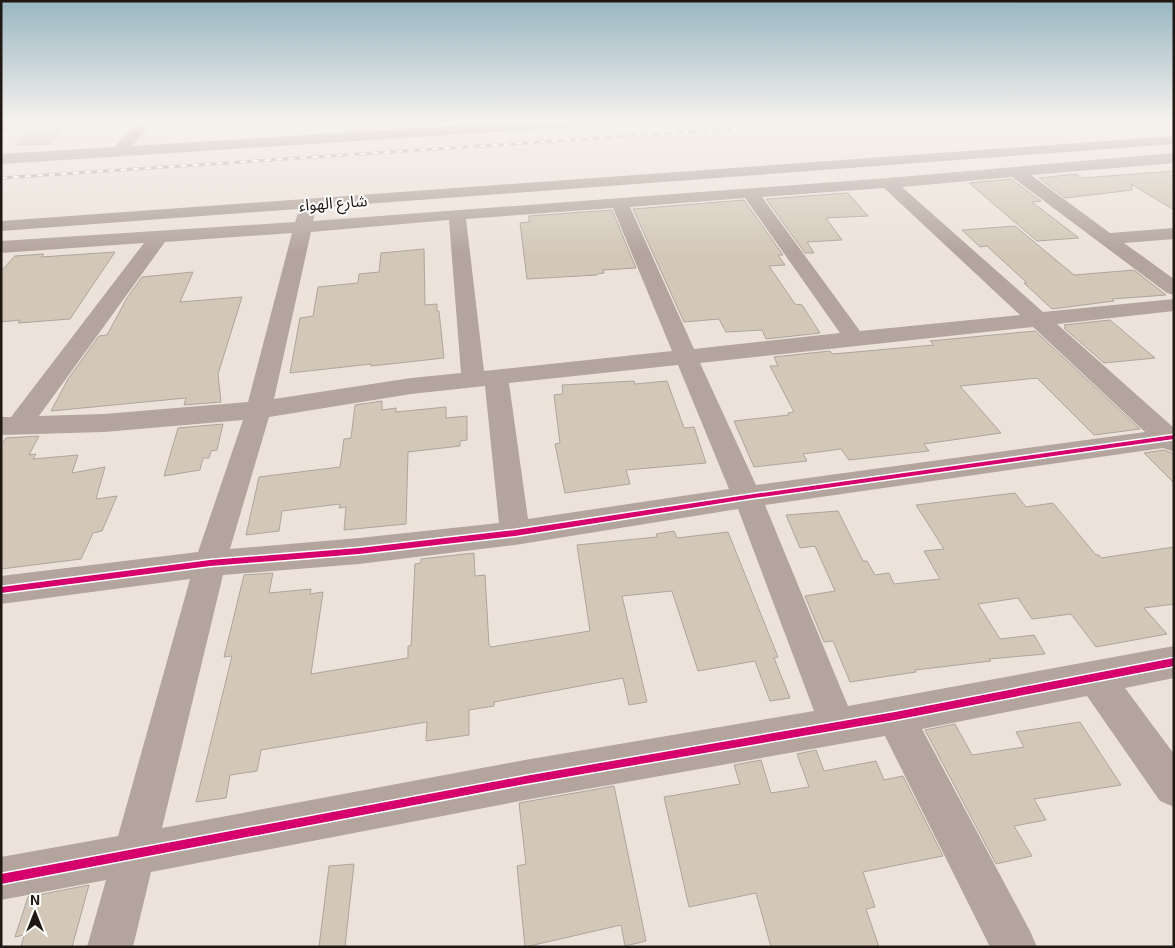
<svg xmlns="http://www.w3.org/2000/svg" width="1175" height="948" viewBox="0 0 1175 948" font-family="'Exo 2','Noto Sans Arabic',sans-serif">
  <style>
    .building { fill: #d3c8b8; stroke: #aca59e }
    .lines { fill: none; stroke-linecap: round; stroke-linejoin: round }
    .minor { fill: #b3a49d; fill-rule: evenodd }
    .highway { fill: #afa198; fill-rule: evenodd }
    .rail-casing { stroke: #b5aaa3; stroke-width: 3 }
    .rail { stroke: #fff; stroke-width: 2; stroke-dasharray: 6; stroke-linecap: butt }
    .cycleway-casing { stroke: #fff; stroke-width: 3 }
    .cycleway { fill: #d6006c; fill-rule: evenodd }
    .labels { text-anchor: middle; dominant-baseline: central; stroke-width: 4; stroke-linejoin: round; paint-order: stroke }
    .far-street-label { font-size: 16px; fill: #201913; stroke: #fff }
  </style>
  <rect width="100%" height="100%" fill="#ece2d9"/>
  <g class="building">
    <path d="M38,121h32l-20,23 -34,1z"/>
    <path d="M1174,171v39l-43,-26 1,6 -67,8 -26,-20 37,-4 6,4z"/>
    <path d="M1011,179l30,22 -9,1 47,36 -42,3 -68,-58z"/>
    <path d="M848,193l20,23 -42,2 16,22 -35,2 7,11h-9l-39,-54z"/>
    <path d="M744,200l39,55h-5l7,10 -16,1 26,38 7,1 18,28 -54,6 -4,-9 -36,2 -7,-13 -35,3 -51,-113z"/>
    <path d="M612,210l24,58 -33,2 1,3 -7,1v1l-70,4 -7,-56 9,-1v-6z"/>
    <path d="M1015,226l59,49 60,-5 32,25 -54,4 2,2 -62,8 -28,-26h3l-40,-37 -7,1 -18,-17z"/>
    <path d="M424,249l1,56 12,-1v7h2l5,47 -73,8v-2l-81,9 10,-55 13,-2 5,-29 40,-4 1,-9 20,-2 2,-19z"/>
    <path d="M115,252l-45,67 -52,4 2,-3 -19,2v-51l14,-15 29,-2 -3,3z"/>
    <path d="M193,272l-13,30 62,-5 -24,77 3,28 -37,3 2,-7 -135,13 17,-32 31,-43 8,-1 20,-37 15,-21z"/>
    <path d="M1110,320l45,38 -51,5 -40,-35 2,-1 -2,-2z"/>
    <path d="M1035,331l105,98 -46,6 -57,-57 -77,8 41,47 -77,11 5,7 -80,9 -8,-11 -38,5 4,7 -53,6 -20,-46 55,-6 -1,-2 6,-1 -24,-46h8l-4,-9 56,-6 3,3 101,-9 -4,-4z"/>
    <path d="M634,381l1,3 32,-3 17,47 10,-1 12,36 -80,7 4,14 -65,9 -10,-49 5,-1 -6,-48 9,-1 -1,-9z"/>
    <path d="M382,401v9l14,-2v4l50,-5v11l21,-2v24l-7,1v5l-52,6 -2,72 -62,6 2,-23 -7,1 1,-4 -58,7 -3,20 -33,4 13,-58 81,-10 4,-28 7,-1 4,-33z"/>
    <path d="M223,424l-6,26 -6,1 -2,7h-6l-3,12 -36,6 14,-48z"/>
    <path d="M39,436l-10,19 7,-1 -3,5 45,-4 -6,18 33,-6 -9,32 21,-3 -15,35 -9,2 -12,26 -80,10v-124l5,-7z"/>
    <path d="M1164,450l10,4v29l-30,-30z"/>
    <path d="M1015,493l11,14 27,-4 43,52h3l2,3 73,-11v57l-30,4 23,26 -71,13 -25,-33 -39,5 -14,-21 -40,6 22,35 34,-4 11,19 -56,5 2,2 -76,9 1,2 -66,10 -17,-41 -9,1 -19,-46 30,-5 -20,-45 -15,2 -14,-33 52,-4 25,50h4l8,14 14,-2 5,11 46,-5 -16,-28 20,-2 -28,-44z"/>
    <path d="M674,531l3,7 51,-6 50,125 -4,1 16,40 -20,3 -15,-40 -57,10 -26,-80 -50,5 25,106 -18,3 -6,-27 -129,24v4l-25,4v25l-43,6 1,-19 -166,28 -4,21 -27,4 -4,23 -30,4 36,-146 -8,1 20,-82 29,-2 -4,20 42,-4 -1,5 13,-2 -12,82 97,-16v-12h3l4,-82 6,-1v-4l53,-6 1,23 10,-1 4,70 2,2 99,-16 -13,-86 80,-8 -1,-3z"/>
    <path d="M1080,722l41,63 -87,14 12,21 -32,6 18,30 -36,8 -71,-134 30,-6 17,31 52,-8 -8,-15z"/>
    <path d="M816,750l8,21 52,-10 8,19 19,-4 40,80 -80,16 12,35 -9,2 13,38h-108l-15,-54 -67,14 -25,-110 76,-13 -6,-19 27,-5 10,33 38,-6 -12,-33z"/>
    <path d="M614,786l32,155 -21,5 -4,-21 -96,22 -8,-81 9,-2 -7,-61z"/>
    <path d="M354,864l-9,83h-26l10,-81z"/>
    <path d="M89,885l-17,62h-51l3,-12 -9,2 13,-40z"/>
  </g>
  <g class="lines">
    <g class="minor">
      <path d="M1,121h16l-11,10 -5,1z"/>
      <path d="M139,121h15l-22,25 399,-25h80l-7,4 -603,39v-10l113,-7z"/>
      <path d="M1174,153v10l-143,12 79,58 64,-5v11l-50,4 50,36v16l-7,-2 -155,-116 -110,10 141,125 131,-13v12l-117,13 117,104v24l-11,-4 -398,57 83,201 326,-60v32l-49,10 49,66v53l-14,-6 -73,-105 -165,33 108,202 7,16h-47l-105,-211 -360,64 -374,72 -18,75h-46l19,-67 -105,20v-43l117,-21 72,-257 -189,25v-28l197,-24 45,-132 -139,12 -103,3v-18h10l133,-174 -143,10v-12l294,-19 6,-17 6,-1 6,1 3,4 -3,12 575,-43zM884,188l136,127 -160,16 -98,-134zM745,198l95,135 -146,16 -64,-142zM613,208l59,143 -188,20 -18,-152zM449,220l12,153 -50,5 -137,21 37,-167zM292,233l-44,169 -144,12 -65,2 126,-174zM1033,327l112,105 -389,53 -56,-122zM678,365l51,124 -201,30 -19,-136zM485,386l14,137 -140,15 -129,11 39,-132 142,-23zM738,509l76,202 -289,49 -363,68 61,-253 136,-11 156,-19z"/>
    </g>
    <path class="highway" d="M1174,136v8l-1173,87v-10z"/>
    <g class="rail-casing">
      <path id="rail" d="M1,178l854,-57"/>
    </g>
    <use href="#rail" class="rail"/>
    <g class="cycleway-casing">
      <g id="cycleway">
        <path d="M1174,435v4l-427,60 -232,37 -156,18 -149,12 -209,27v-6l209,-27 149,-12 156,-18 232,-35z"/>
        <path d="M1174,658v8l-279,54 -370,64 -524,100v-10l524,-98 370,-64z"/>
      </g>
    </g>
    <use href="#cycleway" class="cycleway"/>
  </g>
  <linearGradient id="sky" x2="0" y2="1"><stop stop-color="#99b6c2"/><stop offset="0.48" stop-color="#f6f2ee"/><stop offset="1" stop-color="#f6f2ee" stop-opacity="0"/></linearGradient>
  <rect width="1175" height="254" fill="url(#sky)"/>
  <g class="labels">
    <g class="far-street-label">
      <text transform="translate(333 202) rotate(-4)">شارع الهواء</text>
    </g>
  </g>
  <rect width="1175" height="948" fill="none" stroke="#201913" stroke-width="5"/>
  <g transform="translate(35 913)" stroke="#ffffff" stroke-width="4" paint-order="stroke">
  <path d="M0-4L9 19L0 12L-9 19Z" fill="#201913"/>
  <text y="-8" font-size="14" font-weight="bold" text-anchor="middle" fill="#201913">N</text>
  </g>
</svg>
